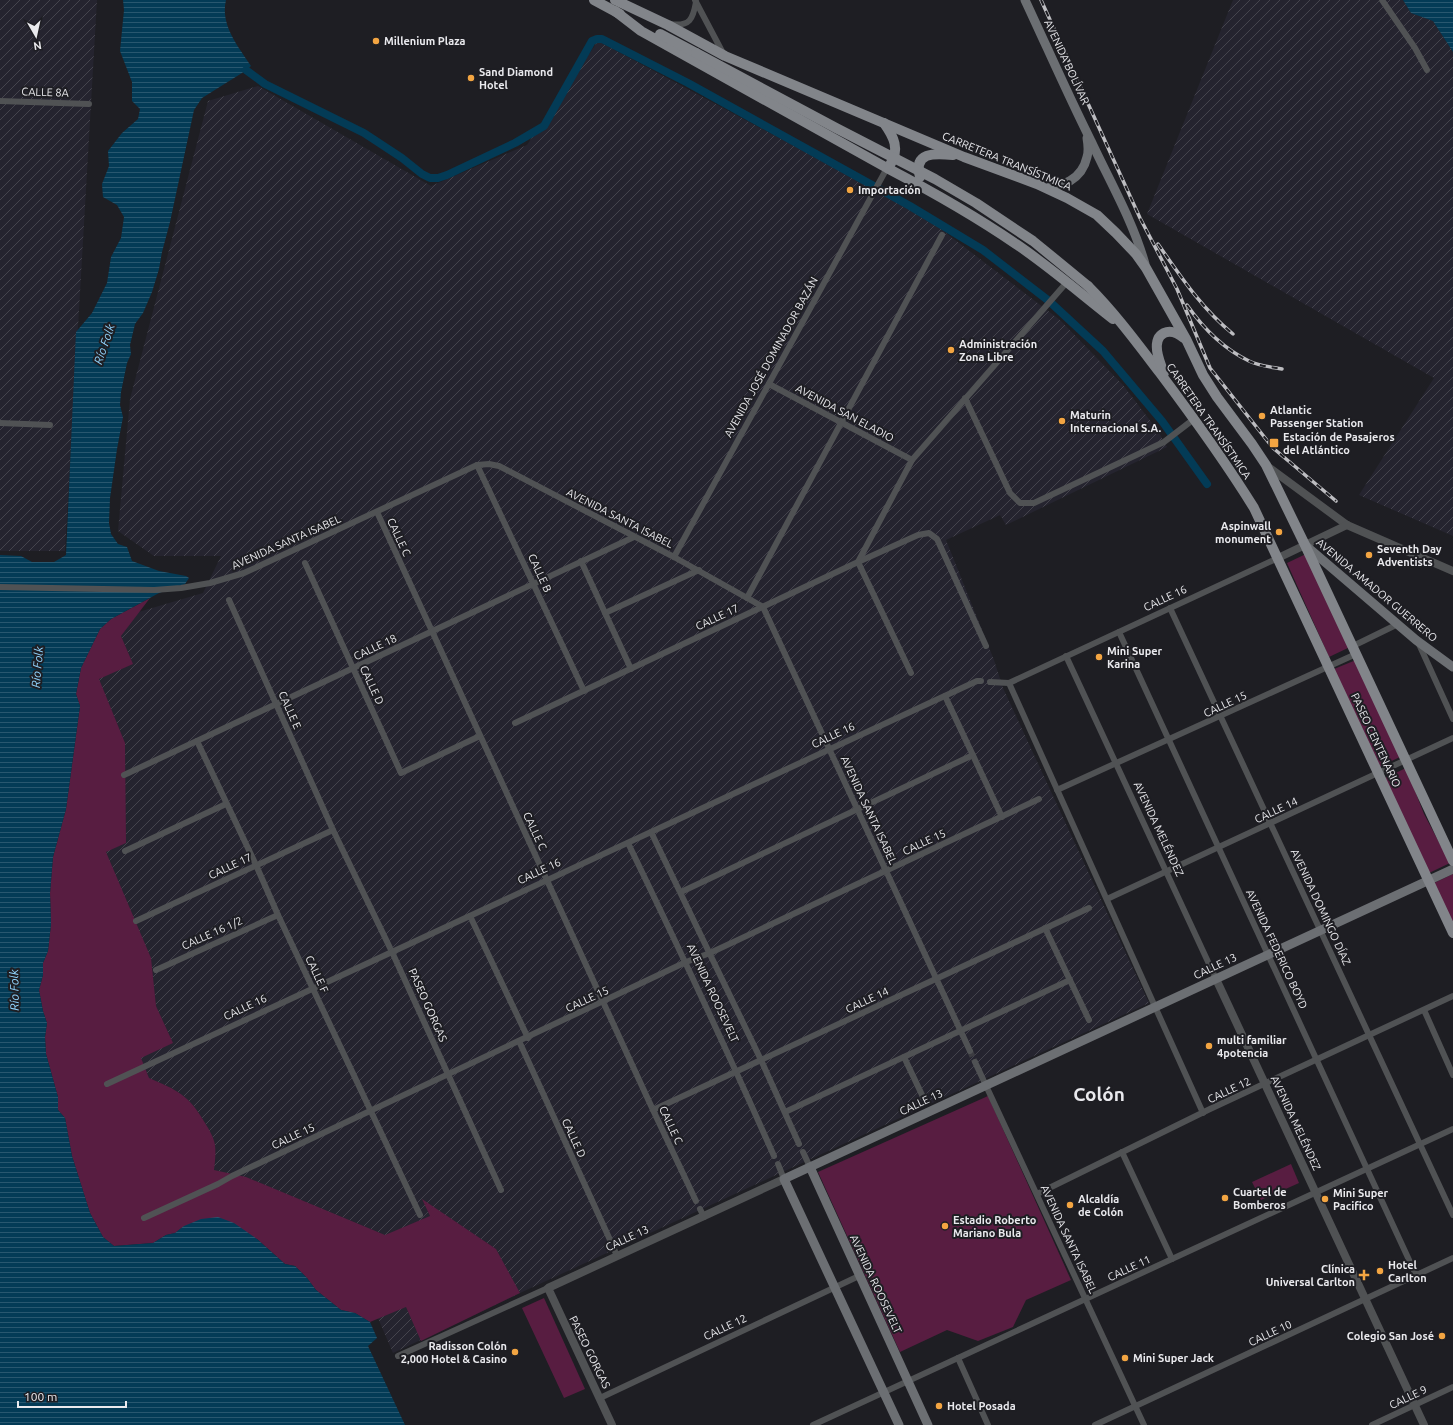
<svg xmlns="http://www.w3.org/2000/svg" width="1453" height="1425" viewBox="0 0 1453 1425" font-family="Ubuntu,sans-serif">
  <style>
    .industrial { fill: url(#industrial-furrows) }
    .green { fill: #581d41 }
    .water { fill: url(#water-rules) }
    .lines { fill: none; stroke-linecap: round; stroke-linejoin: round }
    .canal { stroke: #033b56; stroke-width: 8 }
    .minor-tunnel { stroke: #3c3c41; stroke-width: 6; stroke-dasharray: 6 3; stroke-linecap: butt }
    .minor { stroke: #505254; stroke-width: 6 }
    .tertiary { stroke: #505254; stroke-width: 8 }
    .secondary { stroke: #6c6f73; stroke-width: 9 }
    .primary { stroke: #82858a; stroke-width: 10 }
    .rail-casing { stroke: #bdbdc1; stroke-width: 3.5 }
    .rail { stroke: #1e1e23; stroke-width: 2; stroke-dasharray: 6; stroke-linecap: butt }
    .primary-bridge { stroke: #82858a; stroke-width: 10 }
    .poi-dot { fill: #f3a542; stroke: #1e1e23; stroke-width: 1.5 }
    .labels { text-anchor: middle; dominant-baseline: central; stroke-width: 4; stroke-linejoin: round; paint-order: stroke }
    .poi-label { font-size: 11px; font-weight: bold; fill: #e9e9ed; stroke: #1e1e23; text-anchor: start }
    .street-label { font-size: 11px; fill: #e9e9ed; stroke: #1e1e23 }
    .water-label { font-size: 12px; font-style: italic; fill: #91d4fd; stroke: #1e1e23 }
    .town-label { font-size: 19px; font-weight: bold; fill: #e9e9ed; stroke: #1e1e23 }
  </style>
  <defs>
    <pattern id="industrial-furrows" width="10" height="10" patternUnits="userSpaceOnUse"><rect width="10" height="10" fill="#25242f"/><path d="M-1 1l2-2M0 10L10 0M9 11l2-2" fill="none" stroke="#45444d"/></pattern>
    <pattern id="water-rules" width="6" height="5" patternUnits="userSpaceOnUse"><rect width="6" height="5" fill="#033b56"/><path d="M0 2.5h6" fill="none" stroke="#28576f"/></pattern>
  </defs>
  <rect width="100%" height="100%" fill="#1e1e23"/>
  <g class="industrial">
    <path d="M0,0h97l-32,551h-65z"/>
    <path d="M1233,0h170l8,13 22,7 20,32v484l-94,-41 75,-117 -287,-164z"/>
    <path d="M598,41l323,173 139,106 63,65 35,46 9,16 -161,78 -6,-10 -54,25 48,120 9,28 146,315 -629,290 -127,60 -48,-112 -212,-9 -41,-554 33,-62 78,-23 18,-37h-67l-36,-25 12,-132 78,-298 50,-15 173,100 96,-41z"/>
  </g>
  <g class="green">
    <path d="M1308,553l42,94 -21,10 -42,-94z"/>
    <path d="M150,598l-29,38 12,28 -34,15 26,64 1,100 -20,9 45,106 5,48 17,37 -32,15 8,20c28,12 40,17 56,45 4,6 9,15 10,22 1,8 0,17 -1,25l32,7 139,58 45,-19 -8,-17 74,50 24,44 -99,48 -15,-34 -36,15 -15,-9 -14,-3 -25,-20 -9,-12 -12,-12 -10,-2 -28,-25 -73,-13 -9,7 -9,2 -13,8 -39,3 -11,-9 -13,-24 -18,-57 -7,-38 -7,-8v-13l-12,-43 -1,-17 2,-14 -4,-12 -4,-21 4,-15v-12l5,-12 3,-27 -1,-31 3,-36 13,-48 14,-103 -4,-12 5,-26 19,-39 11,-10z"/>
    <path d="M1356,660l44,97 -21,10 -45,-98z"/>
    <path d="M1406,768l18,46 26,49 -21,10 -44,-95z"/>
    <path d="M1453,874v50l-19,-41z"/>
    <path d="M988,1096l83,184 -45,20 -13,27 -35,14 -31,-11 -47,22 -82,-180z"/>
    <path d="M1291,1164l8,19 -38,17 -9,-18z"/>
    <path d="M544,1298l41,91 -21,9 -42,-90z"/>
  </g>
  <g class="water">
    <path d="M123,0h103c-6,25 12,46 25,66l-9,7 -40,25 -8,12 -24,112 -8,30 -3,17 -7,23 -9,21 -8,11 -5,21 1,9 -4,9 -6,29 -1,13 3,12 -6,32 -7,49 -1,25 2,11 7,10 9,3 5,14 27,10 27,5 3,2 -4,6 -26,9 -48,26 -11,10 -19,39 -5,26 4,12 -14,103 -13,48 -3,36 1,31 -3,27 -5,12v12l-4,15 4,21 4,12 -2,14 1,17 12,43v13l7,8 7,38 18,57 13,24 11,9 39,-3 13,-8 9,-2 9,-7 17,-7 17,-2 16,6 23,16 28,25 10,2 12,12 9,12 25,20 14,3 15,9 7,16 -9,8 37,79h-405v-870l21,1 11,6h22l12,-7 10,-223 16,-19 15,-30 4,-26 10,-19 3,-21 -7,-12 -14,-8 -1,-13 7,-18 -1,-15 14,-18 16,-14 2,-10 -8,-8v-19l-12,-31 4,-41z"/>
    <path d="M1403,0h50v52l-20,-31 -22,-8z"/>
  </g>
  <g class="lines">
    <path class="canal" d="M246,70l19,14 99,49 38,25 20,16 8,4h8l9,-3 68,-32 29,-17 48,-85 5,-2h5l86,44 222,123 73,44 66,51 54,50 59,70 45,63"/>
    <path class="minor-tunnel" d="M970,1051l5,11"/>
    <g class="minor">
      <path d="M695,0l29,55"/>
      <path d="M1382,0l33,48 12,22"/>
      <path d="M670,24c20,3 23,-5 26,-22"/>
      <path d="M0,101l89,3"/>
      <path d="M769,384l143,76"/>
      <path d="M965,398l45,95 10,10h14l130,-61 30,-23"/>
      <path d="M0,423l50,2"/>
      <path d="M477,465l107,226"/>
      <path d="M377,512l276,598 43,91"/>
      <path d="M674,557l213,-389"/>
      <path d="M581,561l50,108"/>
      <path d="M305,563l96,210 79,-37"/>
      <path d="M0,587l154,3 27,-2 29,-5 34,-10 233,-108 12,-1 10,2 175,91 89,50 207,444"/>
      <path d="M747,598l195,-363"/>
      <path d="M229,600l104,230 59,122 109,238"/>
      <path d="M1170,608l283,607"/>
      <path d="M605,613l94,-43"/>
      <path d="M1119,632l297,643"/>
      <path d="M1418,642l35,77"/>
      <path d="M1353,646l45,-22"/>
      <path d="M1066,656l150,323"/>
      <path d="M911,673l-53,-111 54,-102 155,-178"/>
      <path d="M990,682l19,1 269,-125"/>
      <path d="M1009,683l194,430"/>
      <path d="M945,696l57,121"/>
      <path d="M515,723l343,-161 60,-27 11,-2 8,6 49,107"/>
      <path d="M197,741l59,124 22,50 142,300"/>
      <path d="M124,775l510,-238"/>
      <path d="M1057,790l299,-136"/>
      <path d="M651,832l110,228 38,84"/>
      <path d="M628,843c50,103 99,207 146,313"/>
      <path d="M125,851l101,-47"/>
      <path d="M681,892l292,-137"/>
      <path d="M1107,899l346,-161"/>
      <path d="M470,916l58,122"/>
      <path d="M136,921l197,-91"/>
      <path d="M1045,928l44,92"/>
      <path d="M156,970l122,-55"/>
      <path d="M1424,1010l29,65"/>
      <path d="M519,1041l92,201"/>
      <path d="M904,1057l20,42"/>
      <path d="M975,1062l169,363"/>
      <path d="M107,1084l870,-403h4"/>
      <path d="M653,1110l436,-202"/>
      <path d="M785,1112l285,-132"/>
      <path d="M803,1152l7,15"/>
      <path d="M1122,1152l50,107"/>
      <path d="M778,1164l6,15"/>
      <path d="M1037,1194l173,-85 243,-113"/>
      <path d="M700,1209l4,8"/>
      <path d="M144,1218l74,-34 14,-8 454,-214 24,-9 329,-154"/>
      <path d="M614,1249l3,7"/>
      <path d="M398,1356l150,-68"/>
      <path d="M958,1358l30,67"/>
      <path d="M600,1398l259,-122"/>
      <path d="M813,1425l640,-296"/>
      <path d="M1095,1425l358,-167"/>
      <path d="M1372,1425l81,-38"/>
    </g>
    <g class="tertiary">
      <path d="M1267,466l80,59 106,46"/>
      <path d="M1278,558l69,-33"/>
      <path d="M1216,979l208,446"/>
      <path d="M612,1425l-64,-137 236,-109"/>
    </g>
    <g class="secondary">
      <path d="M1025,0c22,47 43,95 66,141 19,41 42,80 54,123"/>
      <path d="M1042,185c20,4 40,-6 45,-28 2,-6 1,-13 0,-19"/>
      <path d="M1305,545l111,95 37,27"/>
      <path d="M810,1167l118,258"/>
      <path d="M899,1425l-115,-246 669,-310"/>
    </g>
    <g class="primary">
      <path d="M594,0l26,14"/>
      <path d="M615,0l53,25 57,31 239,101 73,27 30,14 30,17 19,18 20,21 10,14 40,71 17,36 14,22 35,47 14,21 39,80 148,316"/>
      <path d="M615,11l26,20 246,137c44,23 88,48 129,76 34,23 65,50 97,75"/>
      <path d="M660,34l36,19"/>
      <path d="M884,123c10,14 16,26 6,42"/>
      <path d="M920,177c-7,-25 14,-24 33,-22"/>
      <path d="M1088,286c27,27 49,57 72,87 33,44 65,88 94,135l199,425"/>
      <path d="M1164,373c-4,-10 -14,-33 0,-40 8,-4 15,1 20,5"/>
    </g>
    <g class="rail-casing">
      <g id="rail">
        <path d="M1041,0l99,218 37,71 33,79 63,80 63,53"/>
        <path d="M1158,244c23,33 44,65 75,90"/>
        <path d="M1187,305c16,23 37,44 62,56 10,5 22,6 33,8"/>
      </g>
    </g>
    <use href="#rail" class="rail"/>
    <path class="primary-bridge" d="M696,53l140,75 99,51 41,24 57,38 55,45"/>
  </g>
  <g class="poi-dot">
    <circle cx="376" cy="41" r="4"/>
    <circle cx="471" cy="78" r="4"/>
    <circle cx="850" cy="190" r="4"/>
    <circle cx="951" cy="350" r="4"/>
    <circle cx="1262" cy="416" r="4"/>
    <circle cx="1062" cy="421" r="4"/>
    <rect x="1269" y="438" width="10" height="10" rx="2"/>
    <circle cx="1279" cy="532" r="4"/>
    <circle cx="1369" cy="555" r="4"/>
    <circle cx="1099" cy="657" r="4"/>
    <circle cx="1209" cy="1046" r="4"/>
    <circle cx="1225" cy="1198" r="4"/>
    <circle cx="1325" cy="1199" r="4"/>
    <circle cx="1070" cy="1205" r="4"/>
    <circle cx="945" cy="1226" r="4"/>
    <circle cx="1380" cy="1271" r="4"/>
    <path d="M1362 1269h4v4h4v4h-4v4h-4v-4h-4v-4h4z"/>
    <circle cx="1442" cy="1336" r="4"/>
    <circle cx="515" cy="1352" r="4"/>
    <circle cx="1125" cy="1358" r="4"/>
    <circle cx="939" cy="1406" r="4"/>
  </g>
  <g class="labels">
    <g class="poi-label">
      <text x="384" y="41">Millenium Plaza</text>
      <text x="479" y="72">Sand Diamond<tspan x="479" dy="13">Hotel</tspan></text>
      <text x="858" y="190">Importación</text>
      <text x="959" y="344">Administración<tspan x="959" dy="13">Zona Libre</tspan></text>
      <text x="1270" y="410">Atlantic<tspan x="1270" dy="13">Passenger Station</tspan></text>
      <text x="1070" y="415">Maturin<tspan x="1070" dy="13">Internacional S.A.</tspan></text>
      <text x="1283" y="437">Estación de Pasajeros<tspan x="1283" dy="13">del Atlántico</tspan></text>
      <text x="1271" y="526" text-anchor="end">Aspinwall<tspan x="1271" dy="13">monument</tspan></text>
      <text x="1377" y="549">Seventh Day<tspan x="1377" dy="13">Adventists</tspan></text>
      <text x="1107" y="651">Mini Super<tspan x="1107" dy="13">Karina</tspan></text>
      <text x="1217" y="1040">multi familiar<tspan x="1217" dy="13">4potencia</tspan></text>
      <text x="1233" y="1192">Cuartel de<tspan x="1233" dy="13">Bomberos</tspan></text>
      <text x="1333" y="1193">Mini Super<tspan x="1333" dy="13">Pacifico</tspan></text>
      <text x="1078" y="1199">Alcaldía<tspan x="1078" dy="13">de Colón</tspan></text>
      <text x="953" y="1220">Estadio Roberto<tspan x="953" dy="13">Mariano Bula</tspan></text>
      <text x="1388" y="1265">Hotel<tspan x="1388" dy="13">Carlton</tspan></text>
      <text x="1355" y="1269" text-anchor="end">Clínica<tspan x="1355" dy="13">Universal Carlton</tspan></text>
      <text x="1434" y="1336" text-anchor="end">Colegio San José</text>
      <text x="507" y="1346" text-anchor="end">Radisson Colón<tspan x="507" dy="13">2,000 Hotel &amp; Casino</tspan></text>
      <text x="1133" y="1358">Mini Super Jack</text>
      <text x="947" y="1406">Hotel Posada</text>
    </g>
    <g class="street-label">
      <text transform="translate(1067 62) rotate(65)">AVENIDA BOLÍVAR</text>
      <text transform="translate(45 92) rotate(2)">CALLE 8A</text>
      <text transform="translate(1007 161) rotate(22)">CARRETERA TRANSÍSTMICA</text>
      <text transform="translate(771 357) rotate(-61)">AVENIDA JOSÉ DOMINADOR BAZÁN</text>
      <text transform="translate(845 413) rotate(28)">AVENIDA SAN ELADIO</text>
      <text transform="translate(1209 421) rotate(55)">CARRETERA TRANSÍSTMICA</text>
      <text transform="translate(620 518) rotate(27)">AVENIDA SANTA ISABEL</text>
      <text transform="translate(399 537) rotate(65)">CALLE C</text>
      <text transform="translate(286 542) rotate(-24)">AVENIDA SANTA ISABEL</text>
      <text transform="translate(540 573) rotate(65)">CALLE B</text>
      <text transform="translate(1377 590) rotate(40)">AVENIDA AMADOR GUERRERO</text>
      <text transform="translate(1165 598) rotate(-25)">CALLE 16</text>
      <text transform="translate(717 617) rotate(-25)">CALLE 17</text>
      <text transform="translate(375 647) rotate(-25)">CALLE 18</text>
      <text transform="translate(372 685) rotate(65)">CALLE D</text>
      <text transform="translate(1225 704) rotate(-25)">CALLE 15</text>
      <text transform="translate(290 710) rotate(66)">CALLE E</text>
      <text transform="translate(833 735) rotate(-25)">CALLE 16</text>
      <text transform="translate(1376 740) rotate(65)">PASEO CENTENARIO</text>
      <text transform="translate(869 810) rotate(65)">AVENIDA SANTA ISABEL</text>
      <text transform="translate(1276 810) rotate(-25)">CALLE 14</text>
      <text transform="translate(1159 829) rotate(65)">AVENIDA MELÉNDEZ</text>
      <text transform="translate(535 831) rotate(65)">CALLE C</text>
      <text transform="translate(924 842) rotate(-25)">CALLE 15</text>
      <text transform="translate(230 866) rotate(-25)">CALLE 17</text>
      <text transform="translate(539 871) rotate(-25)">CALLE 16</text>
      <text transform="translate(1321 907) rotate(65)">AVENIDA DOMINGO DÍAZ</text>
      <text transform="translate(212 933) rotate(-24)">CALLE 16 1/2</text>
      <text transform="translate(1277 949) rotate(65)">AVENIDA FEDERICO BOYD</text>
      <text transform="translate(1215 966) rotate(-25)">CALLE 13</text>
      <text transform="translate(317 974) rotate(65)">CALLE F</text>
      <text transform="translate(713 993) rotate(65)">AVENIDA ROOSEVELT</text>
      <text transform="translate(587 999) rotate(-25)">CALLE 15</text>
      <text transform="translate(867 1000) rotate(-25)">CALLE 14</text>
      <text transform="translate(428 1005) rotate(66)">PASEO GORGAS</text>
      <text transform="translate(245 1007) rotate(-25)">CALLE 16</text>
      <text transform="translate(1229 1090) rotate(-25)">CALLE 12</text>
      <text transform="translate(921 1102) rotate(-25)">CALLE 13</text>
      <text transform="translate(1296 1123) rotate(65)">AVENIDA MELÉNDEZ</text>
      <text transform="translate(671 1125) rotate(65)">CALLE C</text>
      <text transform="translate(293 1136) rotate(-25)">CALLE 15</text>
      <text transform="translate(574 1138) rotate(65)">CALLE D</text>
      <text transform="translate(627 1238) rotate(-25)">CALLE 13</text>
      <text transform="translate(1069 1239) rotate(65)">AVENIDA SANTA ISABEL</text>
      <text transform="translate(1129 1268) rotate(-25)">CALLE 11</text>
      <text transform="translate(876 1284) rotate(65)">AVENIDA ROOSEVELT</text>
      <text transform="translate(725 1327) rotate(-25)">CALLE 12</text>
      <text transform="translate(1270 1333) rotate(-25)">CALLE 10</text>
      <text transform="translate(590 1352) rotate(64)">PASEO GORGAS</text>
      <text transform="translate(1408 1397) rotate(-25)">CALLE 9</text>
    </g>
    <g class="water-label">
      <text transform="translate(104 344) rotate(-71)">Río Folk</text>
      <text transform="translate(37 667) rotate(-85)">Río Folk</text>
      <text transform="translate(14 990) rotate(-91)">Río Folk</text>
    </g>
    <g class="town-label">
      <text x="1099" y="1094">Colón</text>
    </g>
  </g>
  <g transform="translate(36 36) rotate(171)" stroke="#1e1e23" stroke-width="3" paint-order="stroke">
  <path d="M0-3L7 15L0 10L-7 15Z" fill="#e9e9ed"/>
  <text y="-6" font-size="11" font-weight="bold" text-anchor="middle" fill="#e9e9ed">N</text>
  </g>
  <path d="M18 1401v6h108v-6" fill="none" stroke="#e9e9ed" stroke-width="2"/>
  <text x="24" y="1401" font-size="12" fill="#e9e9ed" stroke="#1e1e23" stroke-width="3" paint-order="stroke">100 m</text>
</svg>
